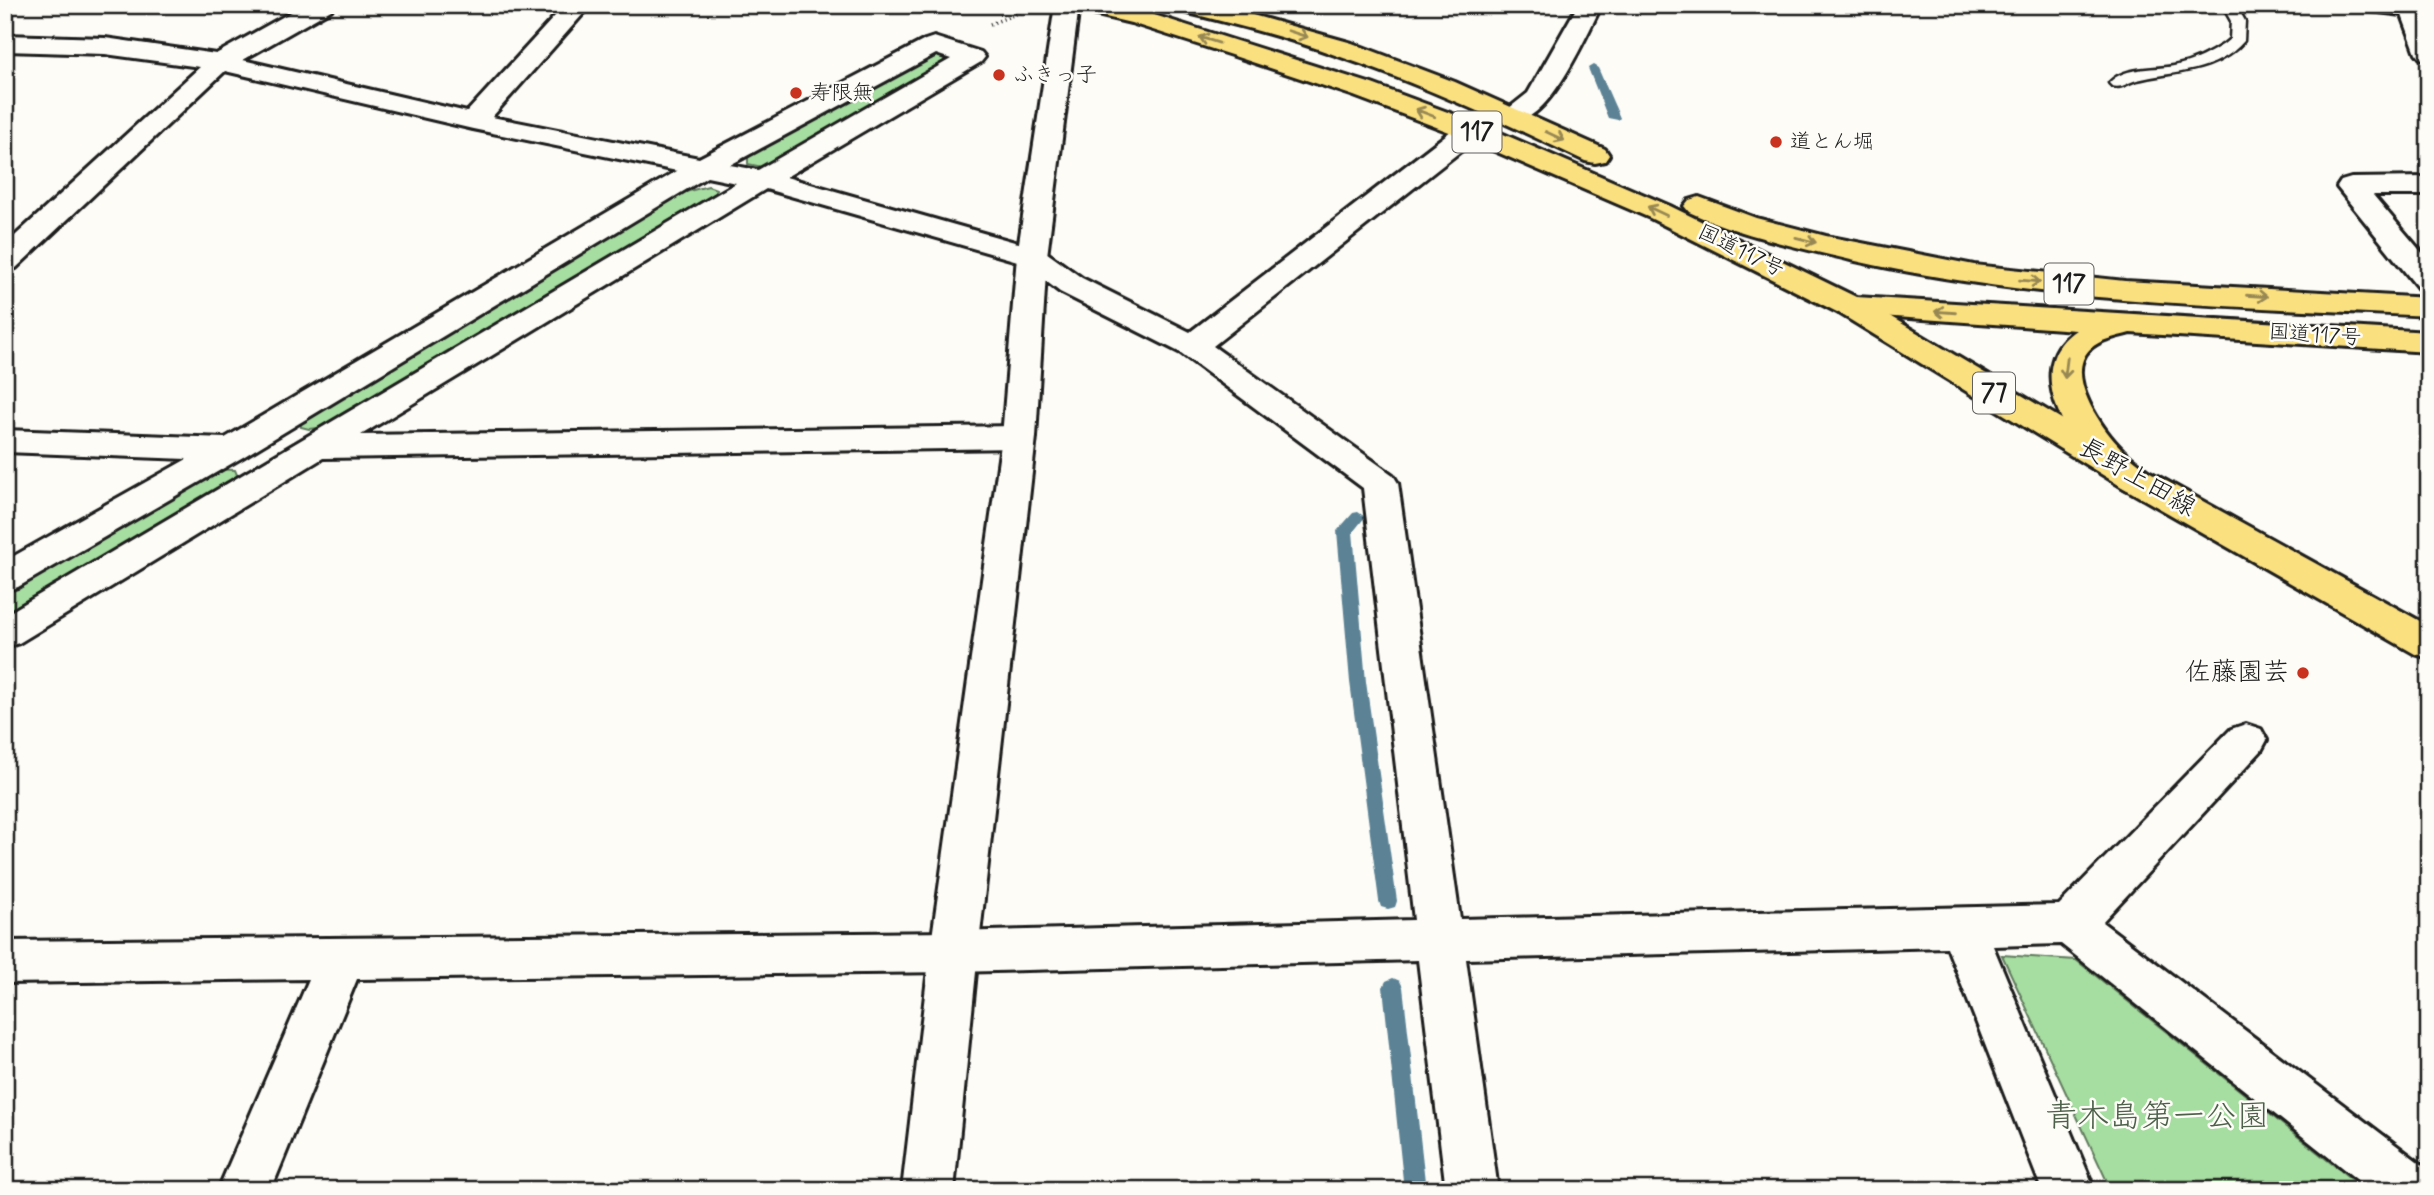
<svg xmlns="http://www.w3.org/2000/svg" width="2434" height="1195" viewBox="0 0 2434 1195" font-family="Mynerve,'Klee One',sans-serif">
  <style>
    .green { fill: #a6dda0; stroke: #617c5e; stroke-width: 2 }
    .lines { fill: none; stroke-linecap: round; stroke-linejoin: round }
    .stream { fill: #5b8395; fill-rule: evenodd }
    .service-casing { stroke: #1c1c1c; stroke-width: 5 }
    .minor-casing { stroke: #1c1c1c; stroke-width: 6 }
    .tertiary-casing { stroke: #1c1c1c; stroke-width: 6 }
    .primary-casing { stroke: #1c1c1c; stroke-width: 6 }
    .trunk-casing { stroke: #1c1c1c; stroke-width: 6 }
    .path { stroke: #1c1c1c; stroke-width: 3.5; stroke-dasharray: 1 3.5; stroke-linecap: butt }
    .service { fill: #fdfcf7; fill-rule: evenodd }
    .minor { fill: #fdfcf7; fill-rule: evenodd }
    .tertiary { fill: #fdfcf7; fill-rule: evenodd }
    .primary { fill: #fbe080; fill-rule: evenodd }
    .trunk { fill: #fbe080; fill-rule: evenodd }
    .oneway { stroke: #978853 }
    .poi-dot { fill: #c8321e; stroke: #fdfcf7; stroke-width: 2.5 }
    .labels { text-anchor: middle; dominant-baseline: central; stroke-width: 5; stroke-linejoin: round; paint-order: stroke }
    .far-poi-label { font-size: 21px; fill: #1c1c1c; stroke: #fdfcf7; text-anchor: start }
    .far-street-label { font-size: 21px; fill: #1c1c1c; stroke: #fdfcf7 }
    .shield { fill: #fdfcf7; stroke: #605f5e; stroke-width: 2 }
    .shield-label { font-size: 24px; font-weight: bold; fill: #1c1c1c }
    .street-label { font-size: 26px; fill: #1c1c1c; stroke: #fdfcf7 }
    .poi-label { font-size: 26px; fill: #1c1c1c; stroke: #fdfcf7; text-anchor: end }
    .near-park-label { font-size: 32px; fill: #4c604a; stroke: #fdfcf7 }
  </style>
  <rect width="100%" height="100%" fill="#fdfcf7"/>
  <filter id="ink" filterUnits="userSpaceOnUse"><feTurbulence type="fractalNoise" baseFrequency=".0143" numOctaves="2"/><feDisplacementMap in="SourceGraphic" scale="14" xChannelSelector="R" yChannelSelector="G"/><feConvolveMatrix kernelMatrix="1 2 1 2 8 2 1 2 1" color-interpolation-filters="sRGB"/></filter>
  <g filter="url(#ink)">
    <g class="green">
      <path d="M934,55l11,3 -3,7 -156,94 -24,8 -14,-3v-8l178,-100z"/>
      <path d="M708,186l8,3v8l-389,230 -18,2 -8,-2v-13l377,-220z"/>
      <path d="M209,469l26,1 3,7 -233,145v-35z"/>
      <path d="M2002,955l74,5 289,230h-254z"/>
    </g>
    <g class="lines">
      <g class="stream">
        <path d="M1566,5h10l-6,6 -4,-1z"/>
        <path d="M1593,65l5,3 22,50 -2,2 -10,-2 -20,-50z"/>
        <path d="M1358,512l7,5 -12,15 13,150 31,219 -2,6 -7,2 -7,-2 -2,-6 -29,-219 -13,-151 16,-18z"/>
        <path d="M1393,978l7,3 3,6 23,203h-22l-21,-203 3,-6z"/>
      </g>
      <g class="service-casing">
        <path id="service" d="M2222,5h14l9,16 -1,20c-27,32 -70,30 -107,39 -9,2 -15,9 -25,6l-3,-3c16,-18 48,-12 69,-18 17,-4 32,-12 46,-21l6,-5 1,-18z"/>
      </g>
      <g class="minor-casing">
        <g id="minor">
          <path d="M304,5h30l-3,5 -88,50 224,52 98,-107h26l-99,112 207,41 226,-118 9,-3 47,15 4,5 -4,5 -195,115 257,73 39,28 108,54 270,-208 10,-2 10,2 4,6 -4,6 -267,210 180,129 5,8 62,436 599,-14 172,-176 15,-5 15,5 6,11 -6,11 -159,171 327,248v20h-59l-309,-246 -68,2 102,244h-53l-95,-243 -481,12 32,231h-52l-28,-230 -464,12 -597,7 -86,211h-53l91,-211 -304,4v-42l949,-9 460,-12 -51,-432 -182,-135 -121,-61 -39,-30 -255,-73 -405,246 658,-9 12,3 5,8 -5,8 -12,3 -696,10 -304,185 -14,4v-32l731,-432 -29,-6 -464,280 -225,130 -13,4v-30l182,-102 -182,-7v-22l220,8 452,-267 -204,-42 -248,-58 -209,197 -11,3v-26l195,-178 -95,-13 -100,-3v-16l100,3 111,16zM936,54l15,5 -193,111 -28,-5z"/>
          <path d="M1578,5h24c-18,33 -55,128 -99,117l-4,-6 29,-23z"/>
          <path d="M2360,5h69v56l-9,-3 -4,-5 -14,-38 -39,-5z"/>
          <path d="M2429,177v18h-56l56,66v29l-11,-2 -81,-101 4,-6 10,-3z"/>
        </g>
      </g>
      <g class="tertiary-casing">
        <path id="tertiary" d="M1055,5h24l-32,251 -11,181 -58,515 -24,238h-52l28,-238 72,-515 15,-181z"/>
      </g>
      <g class="primary-casing">
        <path id="primary" d="M1850,297l11,2 289,173 279,154v32l-14,-4 -291,-166 -285,-175 -5,-7 5,-7z"/>
      </g>
      <g class="trunk-casing">
        <g id="trunk">
          <path d="M1073,5h43l32,8 224,71 108,40 190,82 186,91 573,35v20l-299,-19c-14,4 -29,6 -40,16 -27,26 13,82 33,101 11,11 24,17 32,30l-5,8c-9,3 -18,5 -26,0 -47,-27 -109,-118 -48,-158l-237,-17 -189,-95 -190,-82 -106,-40 -123,-41 -100,-32 -55,-13z"/>
          <path d="M1173,5h44l135,38 103,39 150,67 4,6 -4,6 -10,2 -10,-2c-81,-39 -164,-77 -250,-106 -52,-19 -105,-32 -159,-45z"/>
          <path d="M1699,197l57,21 70,18 148,29 151,16 304,17v18c-194,-10 -388,-13 -578,-56 -55,-13 -111,-25 -162,-48l-5,-6 5,-6z"/>
        </g>
      </g>
      <path class="path" d="M990,24l34,-13"/>
      <use href="#service" class="service"/>
      <use href="#minor" class="minor"/>
      <use href="#tertiary" class="tertiary"/>
      <use href="#primary" class="primary"/>
      <use href="#trunk" class="trunk"/>
    </g>
    <defs><path id="oneway-shaft" d="M-6 0H5M1.5-3L5.5 0L1.5 3" fill="none" stroke-width="1.6" stroke-linecap="round" stroke-linejoin="round" transform="scale(1.75)"/></defs>
    <g class="oneway">
      <use href="#oneway-shaft" transform="translate(1298 34) rotate(18)"/>
      <use href="#oneway-shaft" transform="translate(1209 40) rotate(-163)"/>
      <use href="#oneway-shaft" transform="translate(1425 113) rotate(-159)"/>
      <use href="#oneway-shaft" transform="translate(1555 136) rotate(25)"/>
      <use href="#oneway-shaft" transform="translate(1657 211) rotate(-155)"/>
      <use href="#oneway-shaft" transform="translate(1806 240) rotate(14)"/>
      <use href="#oneway-shaft" transform="translate(2030 281) rotate(5)"/>
      <use href="#oneway-shaft" transform="translate(2257 296) rotate(4)"/>
      <use href="#oneway-shaft" transform="translate(1945 312) rotate(-176)"/>
      <use href="#oneway-shaft" transform="translate(2066 368) rotate(97)"/>
    </g>
  </g>
  <g class="poi-dot">
    <circle cx="999" cy="75" r="7"/>
    <circle cx="796" cy="93" r="7"/>
    <circle cx="1776" cy="142" r="7"/>
    <circle cx="2303" cy="673" r="7"/>
  </g>
  <g class="labels">
    <g class="far-poi-label">
      <text x="1013" y="75">ふきっ子</text>
      <text x="810" y="93">寿限無</text>
      <text x="1790" y="142">道とん堀</text>
    </g>
    <g class="far-street-label">
      <text transform="translate(1741 251) rotate(26)">国道117号</text>
      <text transform="translate(2315 335) rotate(4)">国道117号</text>
    </g>
    <g class="shield">
      <rect x="1452.5" y="111.5" width="49" height="41" rx="5"/>
      <rect x="2044.5" y="263.5" width="49" height="41" rx="5"/>
      <rect x="1973" y="372.5" width="42" height="41" rx="5"/>
    </g>
    <g class="shield-label">
      <text x="1477" y="132">117</text>
      <text x="2069" y="284">117</text>
      <text x="1994" y="393">77</text>
    </g>
    <g class="street-label">
      <text transform="translate(2137 478) rotate(30)">長野上田線</text>
    </g>
    <g class="poi-label">
      <text x="2289" y="673">佐藤園芸</text>
    </g>
    <g class="near-park-label">
      <text x="2157" y="1117">青木島第一公園</text>
    </g>
  </g>
  <rect width="2434" height="1195" fill="none" stroke="#fdfcf7" stroke-width="28"/>
  <rect x="14" y="14" width="2406" height="1167" fill="none" stroke="#1c1c1c" stroke-width="2.5" filter="url(#ink)"/>
</svg>
